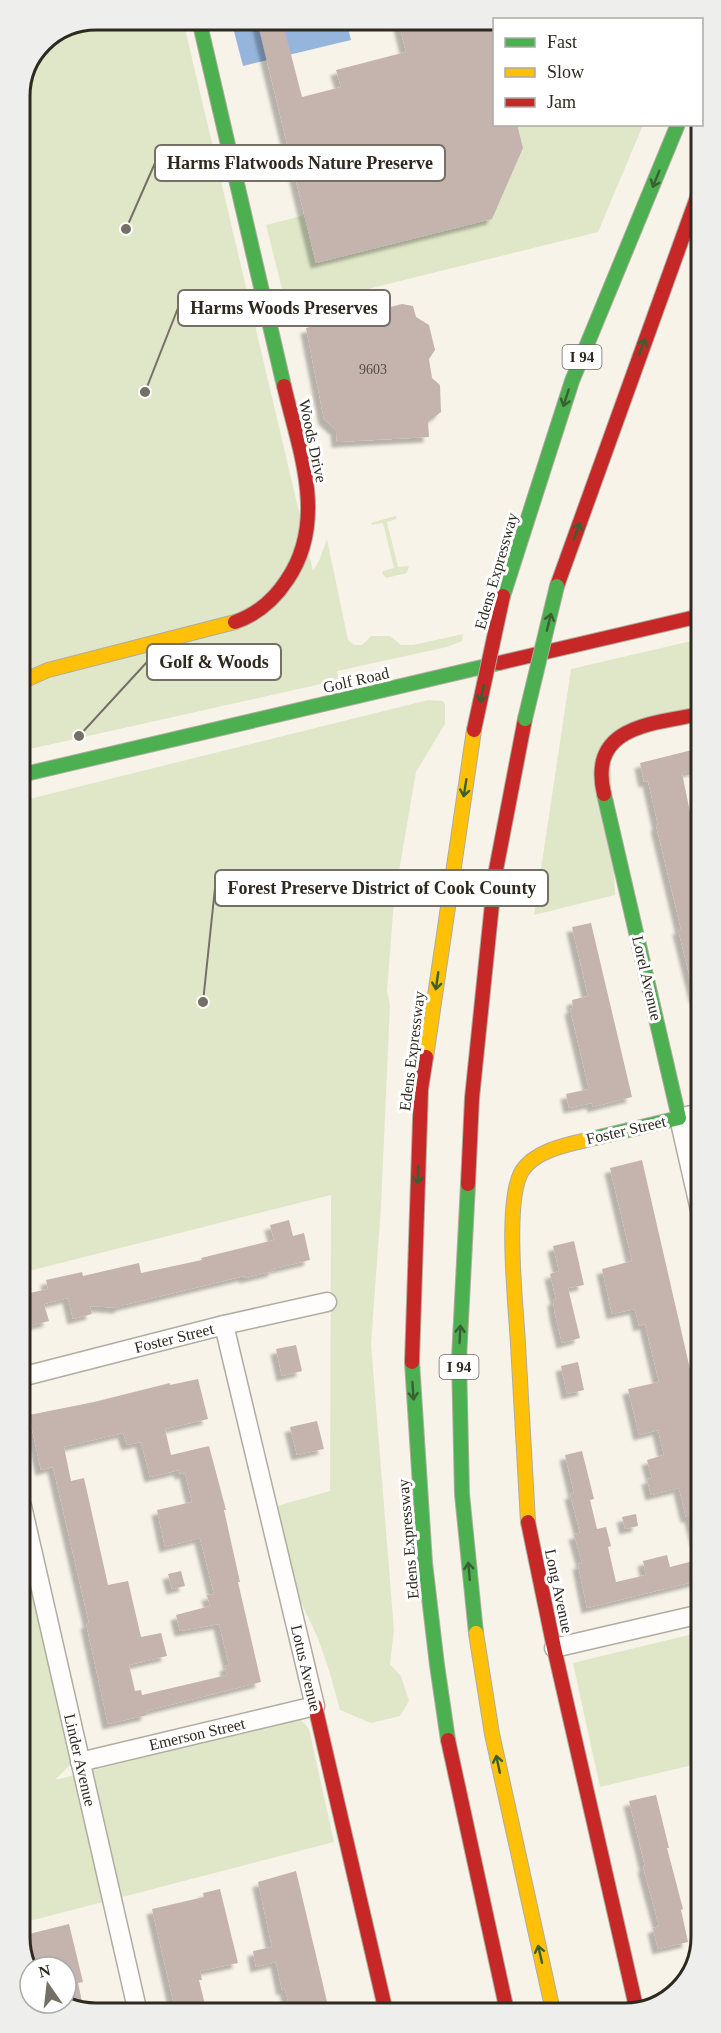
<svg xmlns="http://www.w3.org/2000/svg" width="721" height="2033" viewBox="0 0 721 2033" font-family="'Times New Roman',serif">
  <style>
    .green { fill: #e0e7c8 }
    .water { fill: #96b5dc }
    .building { fill: #c5b3ae; fill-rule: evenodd; filter: url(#shadow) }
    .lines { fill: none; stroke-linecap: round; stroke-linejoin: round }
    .street-casing { stroke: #b0aca2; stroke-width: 21 }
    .fast-casing { stroke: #b0aca2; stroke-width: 16 }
    .slow-casing { stroke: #b0aca2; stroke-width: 16 }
    .jam-casing { stroke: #b0aca2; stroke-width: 16 }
    .street { stroke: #fefdfc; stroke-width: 18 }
    .fast { stroke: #4caf50; stroke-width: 14 }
    .slow { stroke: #ffc107; stroke-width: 14 }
    .jam { stroke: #c62828; stroke-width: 14 }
    .fast-bridge-casing { stroke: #b0aca2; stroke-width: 16; stroke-linecap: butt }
    .jam-bridge-casing { stroke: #b0aca2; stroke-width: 16; stroke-linecap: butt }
    .fast-bridge { stroke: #4caf50; stroke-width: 14 }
    .jam-bridge { stroke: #c62828; stroke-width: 14 }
    .oneway { stroke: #3a5f33 }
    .labels { text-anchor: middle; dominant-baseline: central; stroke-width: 6; stroke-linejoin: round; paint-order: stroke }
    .number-label { font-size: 14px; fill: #544c44 }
    .shield { fill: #fff; stroke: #6d6a63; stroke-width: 1.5 }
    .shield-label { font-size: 15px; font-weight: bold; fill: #2e2a20 }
    .street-label { font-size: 16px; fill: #2e2a20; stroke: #fff }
    .rim { fill: none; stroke: #2e2a20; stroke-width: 3 }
    .leader { fill: none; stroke: #757066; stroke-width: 2 }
    .callout-dot { fill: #757066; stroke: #fff; stroke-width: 2 }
    .callout { fill: #fff; stroke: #757066; stroke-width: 2 }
    .callout-label { font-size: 18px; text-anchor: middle; font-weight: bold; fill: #2e2a20 }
  </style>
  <defs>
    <filter id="shadow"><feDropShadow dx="-5.5" dy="5.5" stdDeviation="1.5" flood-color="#0004"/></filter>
  </defs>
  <rect width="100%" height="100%" fill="#f8f3e8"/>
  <g class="green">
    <path d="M96,20h87l130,551 6,-10 8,-22 21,101 6,5h8l9,-9h19l11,9h12l50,-11 -1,7 -15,6 -110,24 2,9 -318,71 -1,-660 22,-49z"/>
    <path d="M517,125h126l-45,107 -311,77 -21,-84 39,-10 186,4 32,-71z"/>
    <path d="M395,516l2,1 -1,2 -9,3 11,45 11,-1 -2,7 -21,5 -4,-5 1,-2 11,-3 -11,-45 -11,2 -1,-2z"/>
    <path d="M700,639v66l-90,29 5,161 -81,20 37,-246z"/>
    <path d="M428,700l15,1 2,4v19l-29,48 -22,129 -7,90 3,14 -9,202 -10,137 23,286 -4,34 11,12 8,25 -9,15 -29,7 -31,-13 -11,-40 -12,-34 -18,-38 -22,-92 53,-15 1,-296 -310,78v-472z"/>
    <path d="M22,1534l50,229 -17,17 236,-60h10l8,9 25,113 -312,81z"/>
    <path d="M701,1632v131l-101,24 -27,-124z"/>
  </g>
  <path class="water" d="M231,20h115l5,20 -108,26z"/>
  <g class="building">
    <path d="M257,20h25l20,77 39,-10 -5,-17 70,-18 -8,-32h97v104h22l6,24 -31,71 -176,44z"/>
    <path d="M402,304l11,2 3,11 13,8 6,25 -6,9 3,19 8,7 1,27 -13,10 1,15 -92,5 -1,-12 -12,-11 -18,-91z"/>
    <path d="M700,748v21l-18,4 18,88v43l-7,1 7,30v62l-5,1 -17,-69h3l-25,-104h2l-10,-44 -4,1 -4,-19z"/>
    <path d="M591,923l41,174 -39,10 -1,-4 -23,5 -3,-14 23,-5 -19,-80 3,-1 -1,-8 16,-4 -16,-69z"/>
    <path d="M642,1160l59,257v123l-5,1 -6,-24h-4l-7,-29 -28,7 -4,-16 5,-1 -5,-18 17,-5 -6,-25 -19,5 -11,-46 31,-7 -14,-58 -6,2 -4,-17 -23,5 -10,-45 30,-8 -22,-93z"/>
    <path d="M289,1220l4,16 11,-3 6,27 -37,9 1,2 -29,7 -1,-2 -124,30v2l-30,-2 2,8 -19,5 -5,-21 -24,6 5,17 -28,7v-33l27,-6 -2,-9 36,-8 1,4 56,-13 2,10 61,-13 -1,-2 73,-18 -4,-15z"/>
    <path d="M574,1241l10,44 -16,3 12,50 -18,5 -7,-29 -2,-14 3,-1 -6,-25 9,-3 -6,-25z"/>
    <path d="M296,1345l6,26 -20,5 -6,-27z"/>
    <path d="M578,1362l6,28 -17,4 -6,-28z"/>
    <path d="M198,1379l10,40 -43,10 6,26 38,-9 17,64h-2l16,72h-2l23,100 -115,29 1,4 -39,9 -22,-101h3l-36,-156 -12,3 -12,-55 65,-13 76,-19v2zM123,1433l4,12 14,-3 9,35 29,-7 1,4 5,-1 7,29 -35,8 8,37 35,-9 14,56 -7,1 3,11 -34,9 4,16 39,-7 10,41 -4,1 2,9 -85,20 -1,-5 -6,1 -6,-26 38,-9 -6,-23 -20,4 -13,-56 -20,4 -24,-107 -13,3 -7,-34z"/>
    <path d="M317,1421l7,28 -27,6 -7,-28z"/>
    <path d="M582,1451l12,48 -4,1 7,29 9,-2 5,19 -3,1 8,35 30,-7 -3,-14 24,-6 3,12 31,-8v21l-114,28 -9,-44 4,-1 -8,-29 6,-1 -10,-39 4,-1 -9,-38z"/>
    <path d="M636,1514l2,12 -13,3 -3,-12z"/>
    <path d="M181,1571l4,15 -13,3 -4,-15z"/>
    <path d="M656,1795l13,53h-2l16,61 -2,1 7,32 -30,7 -5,-21 6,-2 -16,-59 2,-1 -16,-65z"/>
    <path d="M296,1871l33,139 -11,2h-27l-6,-23 -3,1 -6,-28 -20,5 -3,-16 19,-4 -14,-65z"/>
    <path d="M220,1889l18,74 -38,8 2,9h-3l8,33h-31l-24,-104 52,-12 -1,-4z"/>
    <path d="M69,1924l14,58 -5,1 6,28 -18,-8v-36h-29l-8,-33z"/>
  </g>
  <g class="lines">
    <g class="street-casing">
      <g id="street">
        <path d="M700,1113l-21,5 21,92"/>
        <path d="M21,1377l203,-52 103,-23"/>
        <path d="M22,1506l116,507"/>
        <path d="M554,1648l147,-34"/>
        <path d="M80,1762l235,-56 -91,-381"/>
      </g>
    </g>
    <g class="fast-casing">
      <g id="fast">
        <path d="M199,20l85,366"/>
        <path d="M503,596l69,-215 106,-257"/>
        <path d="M21,775l478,-112"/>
        <path d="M595,1138l84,-20 -75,-324"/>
        <path d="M468,1184l-9,175 3,135 14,139"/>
        <path d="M412,1362l13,201 12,102 11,75"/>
      </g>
    </g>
    <g class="slow-casing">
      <g id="slow">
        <path d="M20,685l3,-4 25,-11 187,-48"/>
        <path d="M426,1057l48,-327"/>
        <path d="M528,1522c-3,-59 -7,-119 -10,-178 -2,-38 -14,-143 4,-173 14,-22 49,-27 73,-33"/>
        <path d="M476,1633l16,101 61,277"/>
      </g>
    </g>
    <g class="jam-casing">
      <g id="jam">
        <path d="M557,586l142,-394"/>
        <path d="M235,622c23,-8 39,-22 52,-42 41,-60 12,-130 -3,-194"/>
        <path d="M499,663l201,-47"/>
        <path d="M604,794c-16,-68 47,-70 96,-80"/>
        <path d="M468,1184l4,-86 23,-223 30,-156"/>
        <path d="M412,1362l9,-273 5,-32"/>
        <path d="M528,1522l26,126 83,363"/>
        <path d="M315,1706l71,306"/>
        <path d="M448,1740l59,271"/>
      </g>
    </g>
    <use href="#street" class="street"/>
    <use href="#fast" class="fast"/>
    <use href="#slow" class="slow"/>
    <use href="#jam" class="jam"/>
    <g class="fast-bridge-casing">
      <path id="fast-bridge" d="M525,719l32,-133"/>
    </g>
    <g class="jam-bridge-casing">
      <path id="jam-bridge" d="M474,730l29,-134"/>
    </g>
    <use href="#fast-bridge" class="fast-bridge"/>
    <use href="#jam-bridge" class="jam-bridge"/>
  </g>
  <defs><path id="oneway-shaft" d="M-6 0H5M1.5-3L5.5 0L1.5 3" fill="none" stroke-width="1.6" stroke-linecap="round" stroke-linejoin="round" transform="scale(1.5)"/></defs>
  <g class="oneway">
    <use href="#oneway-shaft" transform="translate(656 179) rotate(112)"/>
    <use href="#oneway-shaft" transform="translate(642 347) rotate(-70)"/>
    <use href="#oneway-shaft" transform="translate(566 398) rotate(108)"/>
    <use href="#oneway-shaft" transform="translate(577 531) rotate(-70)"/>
    <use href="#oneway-shaft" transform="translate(549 622) rotate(-76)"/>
    <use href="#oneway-shaft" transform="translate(482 694) rotate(102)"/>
    <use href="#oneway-shaft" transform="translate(465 788) rotate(99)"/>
    <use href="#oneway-shaft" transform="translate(437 981) rotate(98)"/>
    <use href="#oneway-shaft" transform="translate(418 1175) rotate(92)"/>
    <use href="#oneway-shaft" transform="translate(460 1334) rotate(-87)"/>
    <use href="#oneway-shaft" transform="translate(413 1391) rotate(86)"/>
    <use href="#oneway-shaft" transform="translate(469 1571) rotate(-95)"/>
    <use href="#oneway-shaft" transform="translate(498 1764) rotate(-102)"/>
    <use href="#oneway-shaft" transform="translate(540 1954) rotate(-103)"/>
  </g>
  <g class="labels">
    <g class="number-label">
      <text x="373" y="369">9603</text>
    </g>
    <g class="shield">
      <rect x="562.5" y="345" width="39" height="24" rx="4.5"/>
      <rect x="439.5" y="1355" width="39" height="24" rx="4.5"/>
    </g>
    <g class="shield-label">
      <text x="582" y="357">I 94</text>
      <text x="459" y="1367">I 94</text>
    </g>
    <g class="street-label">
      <text transform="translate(313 441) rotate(78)">Woods Drive</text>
      <text transform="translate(496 571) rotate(-74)">Edens Expressway</text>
      <text transform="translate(356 680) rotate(-13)">Golf Road</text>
      <text transform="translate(647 978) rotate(77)">Lorel Avenue</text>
      <text transform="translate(412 1051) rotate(-83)">Edens Expressway</text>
      <text transform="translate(626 1130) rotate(-13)">Foster Street</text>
      <text transform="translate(174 1338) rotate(-14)">Foster Street</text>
      <text transform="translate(408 1539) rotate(-95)">Edens Expressway</text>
      <text transform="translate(559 1591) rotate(78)">Long Avenue</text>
      <text transform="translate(306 1668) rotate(77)">Lotus Avenue</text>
      <text transform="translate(197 1734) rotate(-13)">Emerson Street</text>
      <text transform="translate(80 1760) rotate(77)">Linder Avenue</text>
    </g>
  </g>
  <path d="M0 0H721V2033H0ZM96 30H625A66 66 0 0 1 691 96V1937A66 66 0 0 1 625 2003H96A66 66 0 0 1 30 1937V96A66 66 0 0 1 96 30Z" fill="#eeeeed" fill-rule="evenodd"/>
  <path class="rim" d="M96 30H625A66 66 0 0 1 691 96V1937A66 66 0 0 1 625 2003H96A66 66 0 0 1 30 1937V96A66 66 0 0 1 96 30Z"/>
  <path class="leader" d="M126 229L155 163M145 392L178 308M79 736L147 662M203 1002L215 888"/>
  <g class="callout-dot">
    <circle cx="126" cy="229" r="6"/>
    <circle cx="145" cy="392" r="6"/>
    <circle cx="79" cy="736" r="6"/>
    <circle cx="203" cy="1002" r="6"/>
  </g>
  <g class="callout">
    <rect x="155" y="145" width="290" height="36" rx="6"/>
    <rect x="178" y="290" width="212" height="36" rx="6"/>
    <rect x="147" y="644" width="134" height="36" rx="6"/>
    <rect x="215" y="870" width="333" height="36" rx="6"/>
  </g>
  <g class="callout-label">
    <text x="300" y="169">Harms Flatwoods Nature Preserve</text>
    <text x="284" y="314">Harms Woods Preserves</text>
    <text x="214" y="668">Golf &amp; Woods</text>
    <text x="382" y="894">Forest Preserve District of Cook County</text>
  </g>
  <rect x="493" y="18" width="210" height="108" fill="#ffffff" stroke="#abaaa6" stroke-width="1.5"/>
  <rect x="505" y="38" width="30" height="9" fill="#4caf50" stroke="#abaaa6" stroke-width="1.5"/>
  <text x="547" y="48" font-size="18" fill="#2e2a20">Fast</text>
  <rect x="505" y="68" width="30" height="9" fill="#ffc107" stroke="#abaaa6" stroke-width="1.5"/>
  <text x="547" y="78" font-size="18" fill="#2e2a20">Slow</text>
  <rect x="505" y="98" width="30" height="9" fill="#c62828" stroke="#abaaa6" stroke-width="1.5"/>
  <text x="547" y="108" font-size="18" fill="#2e2a20">Jam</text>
  <g transform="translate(48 1985) rotate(346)"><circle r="28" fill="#ffffff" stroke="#abaaa6" stroke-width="1.5"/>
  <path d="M0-4.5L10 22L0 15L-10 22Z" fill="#757066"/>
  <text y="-9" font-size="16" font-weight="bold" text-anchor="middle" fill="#2e2a20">N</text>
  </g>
</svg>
